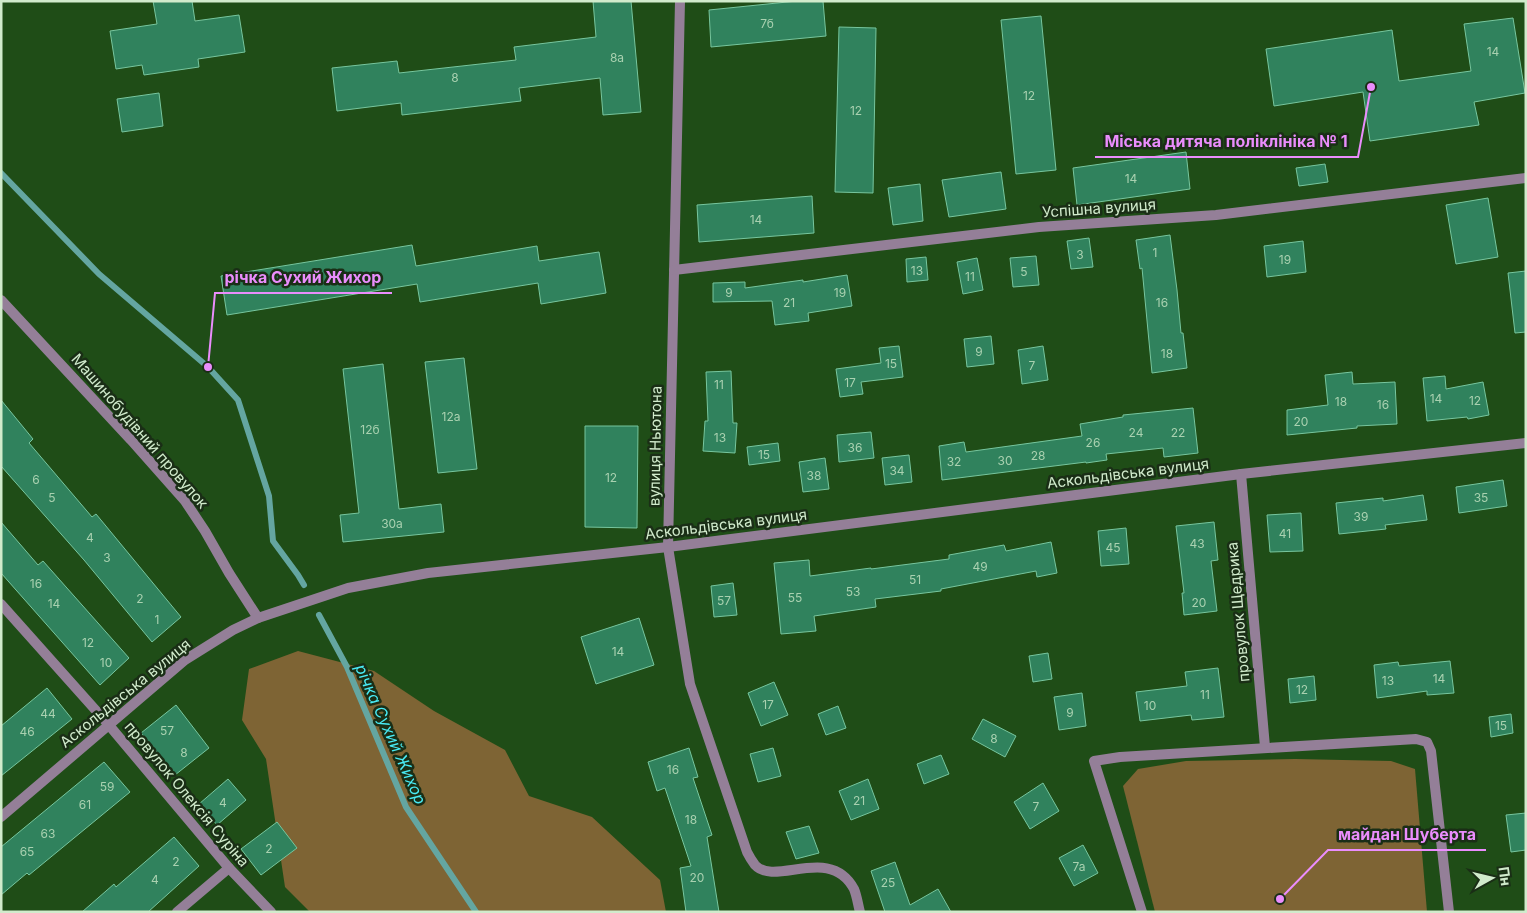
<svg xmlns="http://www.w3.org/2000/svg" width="1527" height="913" viewBox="0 0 1527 913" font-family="Inter,sans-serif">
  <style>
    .green { fill: #7e6434 }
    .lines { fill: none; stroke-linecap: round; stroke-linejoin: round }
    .stream { stroke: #64a6a1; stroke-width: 6 }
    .building { fill: #30825d; stroke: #77c69e }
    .minor { stroke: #947f98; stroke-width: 10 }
    .labels { text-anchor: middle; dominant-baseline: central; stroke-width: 5; stroke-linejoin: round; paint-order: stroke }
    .number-label { font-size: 12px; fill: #a9d1b0 }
    .street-label { font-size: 15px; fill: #d1ebcc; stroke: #1a2e16 }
    .water-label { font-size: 16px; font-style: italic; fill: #49ebf5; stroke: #1a2e16 }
    .leader { fill: none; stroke: #ea8dfc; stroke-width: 2 }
    .callout-dot { fill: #ea8dfc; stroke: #1a2e16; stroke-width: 2 }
    .callout-label { font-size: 16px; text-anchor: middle; font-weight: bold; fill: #ea8dfc; stroke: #1a2e16; stroke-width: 5; stroke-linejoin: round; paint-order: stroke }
  </style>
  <rect width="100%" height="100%" fill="#1f4d17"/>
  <g class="green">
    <path d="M298,651l76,20 60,40 71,39 24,46 63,21 68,63 6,32h-356l-25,-25 -19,-128 -24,-39 7,-51z"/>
    <path d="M1295,759l96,2 24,8 12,143h-272l-32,-126 15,-17 48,-8z"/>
  </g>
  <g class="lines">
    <g class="stream">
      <path d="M1,173l98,101 109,93 30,33 31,96 4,45 25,34 6,10"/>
      <path d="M319,615l28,52 59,140 70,105"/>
    </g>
  </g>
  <g class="building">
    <path d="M153,1h39l3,20 44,-6 6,37 -47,7 1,8 -55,8 -2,-10 -26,4 -6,-38 47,-7z"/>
    <path d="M593,1h38l10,111 -38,3 -3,-37 -81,10 2,13 -119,14 -1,-12 -64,8 -5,-43 65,-7 2,12 117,-13 -2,-13 82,-10z"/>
    <path d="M797,1h26l3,35 -115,11 -2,-37z"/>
    <path d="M1041,16l15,154 -40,4 -15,-154z"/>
    <path d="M1513,18l12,75 -51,9 5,23 -109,16 -7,-49 -89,14 -8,-57 126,-19 7,51 72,-10 -7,-47z"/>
    <path d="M839,27l37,1 -3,165 -38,-1z"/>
    <path d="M159,93l4,33 -41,6 -5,-33z"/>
    <path d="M1186,152l4,37 -113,16 -4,-37z"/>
    <path d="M1325,164l3,18 -29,4 -3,-18z"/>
    <path d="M1001,172l5,37 -57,8 -7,-37z"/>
    <path d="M920,184l3,37 -30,4 -5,-37z"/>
    <path d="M812,196l2,37 -115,9 -2,-37z"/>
    <path d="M1488,198l10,59 -42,7 -10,-59z"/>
    <path d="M1170,235l7,55 4,43h2l4,35 -35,5 -10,-105 -2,1 -4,-29z"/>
    <path d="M1089,238l4,29 -22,2 -4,-28z"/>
    <path d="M1303,241l3,31 -39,5 -3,-31z"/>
    <path d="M412,245l4,21 121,-20 2,15 60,-9 7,41 -65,11 -3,-21 -118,19 -3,-18 -190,31 -6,-39z"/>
    <path d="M1036,256l3,29 -26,2 -3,-29z"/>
    <path d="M926,257l2,23 -21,2 -1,-23z"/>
    <path d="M977,258l6,32 -20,4 -6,-32z"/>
    <path d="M1526,271v61l-11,1 -7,-60z"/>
    <path d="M847,275l5,31 -44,7 1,8 -34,4 -3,-24 -59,1v-19l32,-1v6l58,-8v2z"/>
    <path d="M991,336l3,28 -27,3 -3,-28z"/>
    <path d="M899,346l4,31 -42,5 2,12 -23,3 -4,-28 45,-6 -2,-15z"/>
    <path d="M1043,346l5,34 -26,4 -4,-34z"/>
    <path d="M464,358l13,111 -39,4 -13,-111z"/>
    <path d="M383,364l16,145 42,-5 3,28 -101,10 -3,-27 19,-2 -16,-144z"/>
    <path d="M731,371l2,52h4l-2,30 -32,-2 2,-30h3l-2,-49z"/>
    <path d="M1352,372l1,12 42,-2 2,42 -40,2v2l-70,7v-25l41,-5 -3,-30z"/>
    <path d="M1445,376l1,13 37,-7 6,33 -21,4 -1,-2 -40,4 -4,-43z"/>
    <path d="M1,400l32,39 -4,4 63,74 4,-3 85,103 -29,25 -68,-82 -83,-94z"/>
    <path d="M1193,408l5,45 -34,4 -1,-9 -57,6 1,6 -21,3v-1l-144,18 -3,-34 25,-4 2,10 116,-16 -2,-12 43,-7v-2z"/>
    <path d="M585,426h53l-1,102 -52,-1z"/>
    <path d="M871,432l3,26 -35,4 -2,-27z"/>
    <path d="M778,443l2,18 -31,4 -2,-18z"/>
    <path d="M909,455l3,27 -27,3 -3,-27z"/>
    <path d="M825,458l4,31 -26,3 -4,-30z"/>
    <path d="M1503,480l4,26 -48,7 -3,-26z"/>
    <path d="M1423,495l4,25 -42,5 1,4 -47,5 -3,-31 47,-5v3z"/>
    <path d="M1301,513l2,38 -33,1 -3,-37z"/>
    <path d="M1,522l37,43 5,-4 86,97 -29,27 -99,-112z"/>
    <path d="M1214,522l4,38 -7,1 6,50 -33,4 -2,-22h2l-8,-67z"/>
    <path d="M1126,528l3,36 -28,2 -3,-35z"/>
    <path d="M1051,542l6,31 -20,4 -1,-6 -95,18v2l-66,8 1,8 -62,9 2,15 -35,3 -7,-71 35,-3 1,16 61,-8v1l78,-10v-4l55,-10 2,6z"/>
    <path d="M733,583l4,32 -23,2 -3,-31z"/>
    <path d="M639,618l15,47 -58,19 -15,-47z"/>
    <path d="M1048,653l4,26 -19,3 -4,-26z"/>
    <path d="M1450,661l4,32 -27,2v-4l-50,7 -3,-33 24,-3 1,4z"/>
    <path d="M1218,668l6,49 -32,3 -1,-5 -51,6 -4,-29 51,-6 -2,-14z"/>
    <path d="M1314,676l2,24 -26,3 -2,-24z"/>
    <path d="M774,682l14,33 -27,11 -13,-33z"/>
    <path d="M47,688l25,31 -71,57v-50z"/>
    <path d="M1082,693l4,33 -27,4 -5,-33z"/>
    <path d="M176,705l33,43 -34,27 -34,-42z"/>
    <path d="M838,706l8,22 -20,7 -8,-21z"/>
    <path d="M1511,714l2,19 -22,4 -2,-20z"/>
    <path d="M983,719l33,17 -11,21 -33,-18z"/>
    <path d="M689,748l9,29 -5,1 19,57 -5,2 12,75h-33l-6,-44 11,-2 -26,-78 -8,3 -9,-29z"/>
    <path d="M773,748l8,28 -23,6 -8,-28z"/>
    <path d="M941,755l8,19 -25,10 -7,-20z"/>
    <path d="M104,762l26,30 -101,83 -2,-2 -26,22v-48z"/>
    <path d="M228,779l18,21 -29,25 -18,-21z"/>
    <path d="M868,779l11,30 -28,11 -12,-29z"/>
    <path d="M1043,783l16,28 -29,18 -16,-27z"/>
    <path d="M1526,813v37l-15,2 -5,-37z"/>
    <path d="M277,822l20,26 -36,27 -20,-26z"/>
    <path d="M809,826l10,27 -23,6 -10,-27z"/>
    <path d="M174,837l25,29 -51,46h-66l32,-28 2,3z"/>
    <path d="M1083,845l15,28 -24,13 -15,-28z"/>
    <path d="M895,862l15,43 28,-16 13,23h-66l-14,-41z"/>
  </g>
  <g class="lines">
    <g class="minor">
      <path d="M680,1l-12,546 22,137 57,168c2,4 5,9 8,13 20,22 75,-21 99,24 3,7 4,16 6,23"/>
      <path d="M674,270l365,-43 177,-12 310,-37"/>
      <path d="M1,300l130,140 54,61 20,30 24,42 29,45"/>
      <path d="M1241,474l24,273"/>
      <path d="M1,604l107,120 121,144 42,44"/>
      <path d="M1,817l184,-157 48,-30 25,-12 90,-30 80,-15 240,-26 573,-73 285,-31"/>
      <path d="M177,912l52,-44"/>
      <path d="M1142,912l-48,-151 26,-4 296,-18 11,3 4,9 18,161"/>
    </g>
  </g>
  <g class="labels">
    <g class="number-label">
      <text x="767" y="23">7б</text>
      <text x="1493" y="51">14</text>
      <text x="617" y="57">8а</text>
      <text x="455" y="77">8</text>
      <text x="1029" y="95">12</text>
      <text x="856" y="110">12</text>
      <text x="1131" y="178">14</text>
      <text x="756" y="219">14</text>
      <text x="1155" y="252">1</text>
      <text x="1080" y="254">3</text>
      <text x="1285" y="259">19</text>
      <text x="917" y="270">13</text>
      <text x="1024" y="271">5</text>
      <text x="970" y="276">11</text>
      <text x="729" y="292">9</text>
      <text x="840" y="292">19</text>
      <text x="789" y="302">21</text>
      <text x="1162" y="302">16</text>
      <text x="979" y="351">9</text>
      <text x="1167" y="353">18</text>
      <text x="891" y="363">15</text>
      <text x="1032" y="365">7</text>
      <text x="850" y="382">17</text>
      <text x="719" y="384">11</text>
      <text x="1436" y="398">14</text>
      <text x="1475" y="400">12</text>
      <text x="1341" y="401">18</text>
      <text x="1383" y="404">16</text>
      <text x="451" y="416">12а</text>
      <text x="1301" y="421">20</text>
      <text x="370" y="429">12б</text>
      <text x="1136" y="432">24</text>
      <text x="1178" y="432">22</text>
      <text x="720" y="437">13</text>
      <text x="1093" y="442">26</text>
      <text x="855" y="447">36</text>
      <text x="764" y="454">15</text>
      <text x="1038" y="455">28</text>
      <text x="1005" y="460">30</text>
      <text x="954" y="461">32</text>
      <text x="897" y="470">34</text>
      <text x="814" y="475">38</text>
      <text x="611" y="477">12</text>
      <text x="36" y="479">6</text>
      <text x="52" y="497">5</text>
      <text x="1481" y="497">35</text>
      <text x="1361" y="516">39</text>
      <text x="392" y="523">30а</text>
      <text x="1285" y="533">41</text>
      <text x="90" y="537">4</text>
      <text x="1197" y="543">43</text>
      <text x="1113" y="547">45</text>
      <text x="107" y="557">3</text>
      <text x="980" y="566">49</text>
      <text x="915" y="579">51</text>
      <text x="36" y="583">16</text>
      <text x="853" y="591">53</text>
      <text x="795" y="597">55</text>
      <text x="140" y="598">2</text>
      <text x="724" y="600">57</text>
      <text x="1199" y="602">20</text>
      <text x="54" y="603">14</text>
      <text x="157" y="619">1</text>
      <text x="88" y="642">12</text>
      <text x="618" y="651">14</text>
      <text x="106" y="662">10</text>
      <text x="1439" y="678">14</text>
      <text x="1388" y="680">13</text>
      <text x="1302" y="689">12</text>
      <text x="1205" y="694">11</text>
      <text x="768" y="704">17</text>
      <text x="1150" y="705">10</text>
      <text x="1070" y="712">9</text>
      <text x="48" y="713">44</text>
      <text x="1501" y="725">15</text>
      <text x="167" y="730">57</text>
      <text x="27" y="731">46</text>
      <text x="994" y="738">8</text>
      <text x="184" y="752">8</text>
      <text x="673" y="769">16</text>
      <text x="107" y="786">59</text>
      <text x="859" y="800">21</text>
      <text x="223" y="802">4</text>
      <text x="85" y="804">61</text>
      <text x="1036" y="806">7</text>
      <text x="691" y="819">18</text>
      <text x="48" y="833">63</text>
      <text x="269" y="848">2</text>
      <text x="27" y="851">65</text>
      <text x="176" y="861">2</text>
      <text x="1079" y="866">7а</text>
      <text x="697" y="877">20</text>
      <text x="155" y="879">4</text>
      <text x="888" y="882">25</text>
    </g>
    <g class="street-label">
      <text transform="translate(1099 208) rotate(-4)">Успішна вулиця</text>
      <text transform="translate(140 431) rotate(49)">Машинобудівний провулок</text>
      <text transform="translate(655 446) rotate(-89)">вулиця Ньютона</text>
      <text transform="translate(1128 473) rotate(-7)">Аскольдівська вулиця</text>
      <text transform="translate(726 524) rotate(-7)">Аскольдівська вулиця</text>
      <text transform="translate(1238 612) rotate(-95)">провулок Щедрика</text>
      <text transform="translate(125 693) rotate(-39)">Аскольдівська вулиця</text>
      <text transform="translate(187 794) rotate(50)">провулок Олексія Суріна</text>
    </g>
    <g class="water-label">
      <text transform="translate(391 734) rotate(66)">річка Сухий Жихор</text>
    </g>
  </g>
  <path class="leader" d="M1371 87L1358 157H1095M208 367L215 293H392M1280 899L1328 850H1486"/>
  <g class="callout-dot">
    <circle cx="1371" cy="87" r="5"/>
    <circle cx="208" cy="367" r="5"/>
    <circle cx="1280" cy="899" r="5"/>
  </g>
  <g class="callout-label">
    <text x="1226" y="147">Міська дитяча поліклініка № 1</text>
    <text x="303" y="283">річка Сухий Жихор</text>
    <text x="1407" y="840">майдан Шуберта</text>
  </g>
  <rect width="1527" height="913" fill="none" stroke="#d1ebcc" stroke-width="5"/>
  <g transform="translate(1492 878) rotate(82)" stroke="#1a2e16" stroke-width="4" paint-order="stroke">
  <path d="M0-4L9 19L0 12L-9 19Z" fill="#d1ebcc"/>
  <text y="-8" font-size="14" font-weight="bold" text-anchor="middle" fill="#d1ebcc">Пн</text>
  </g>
</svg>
